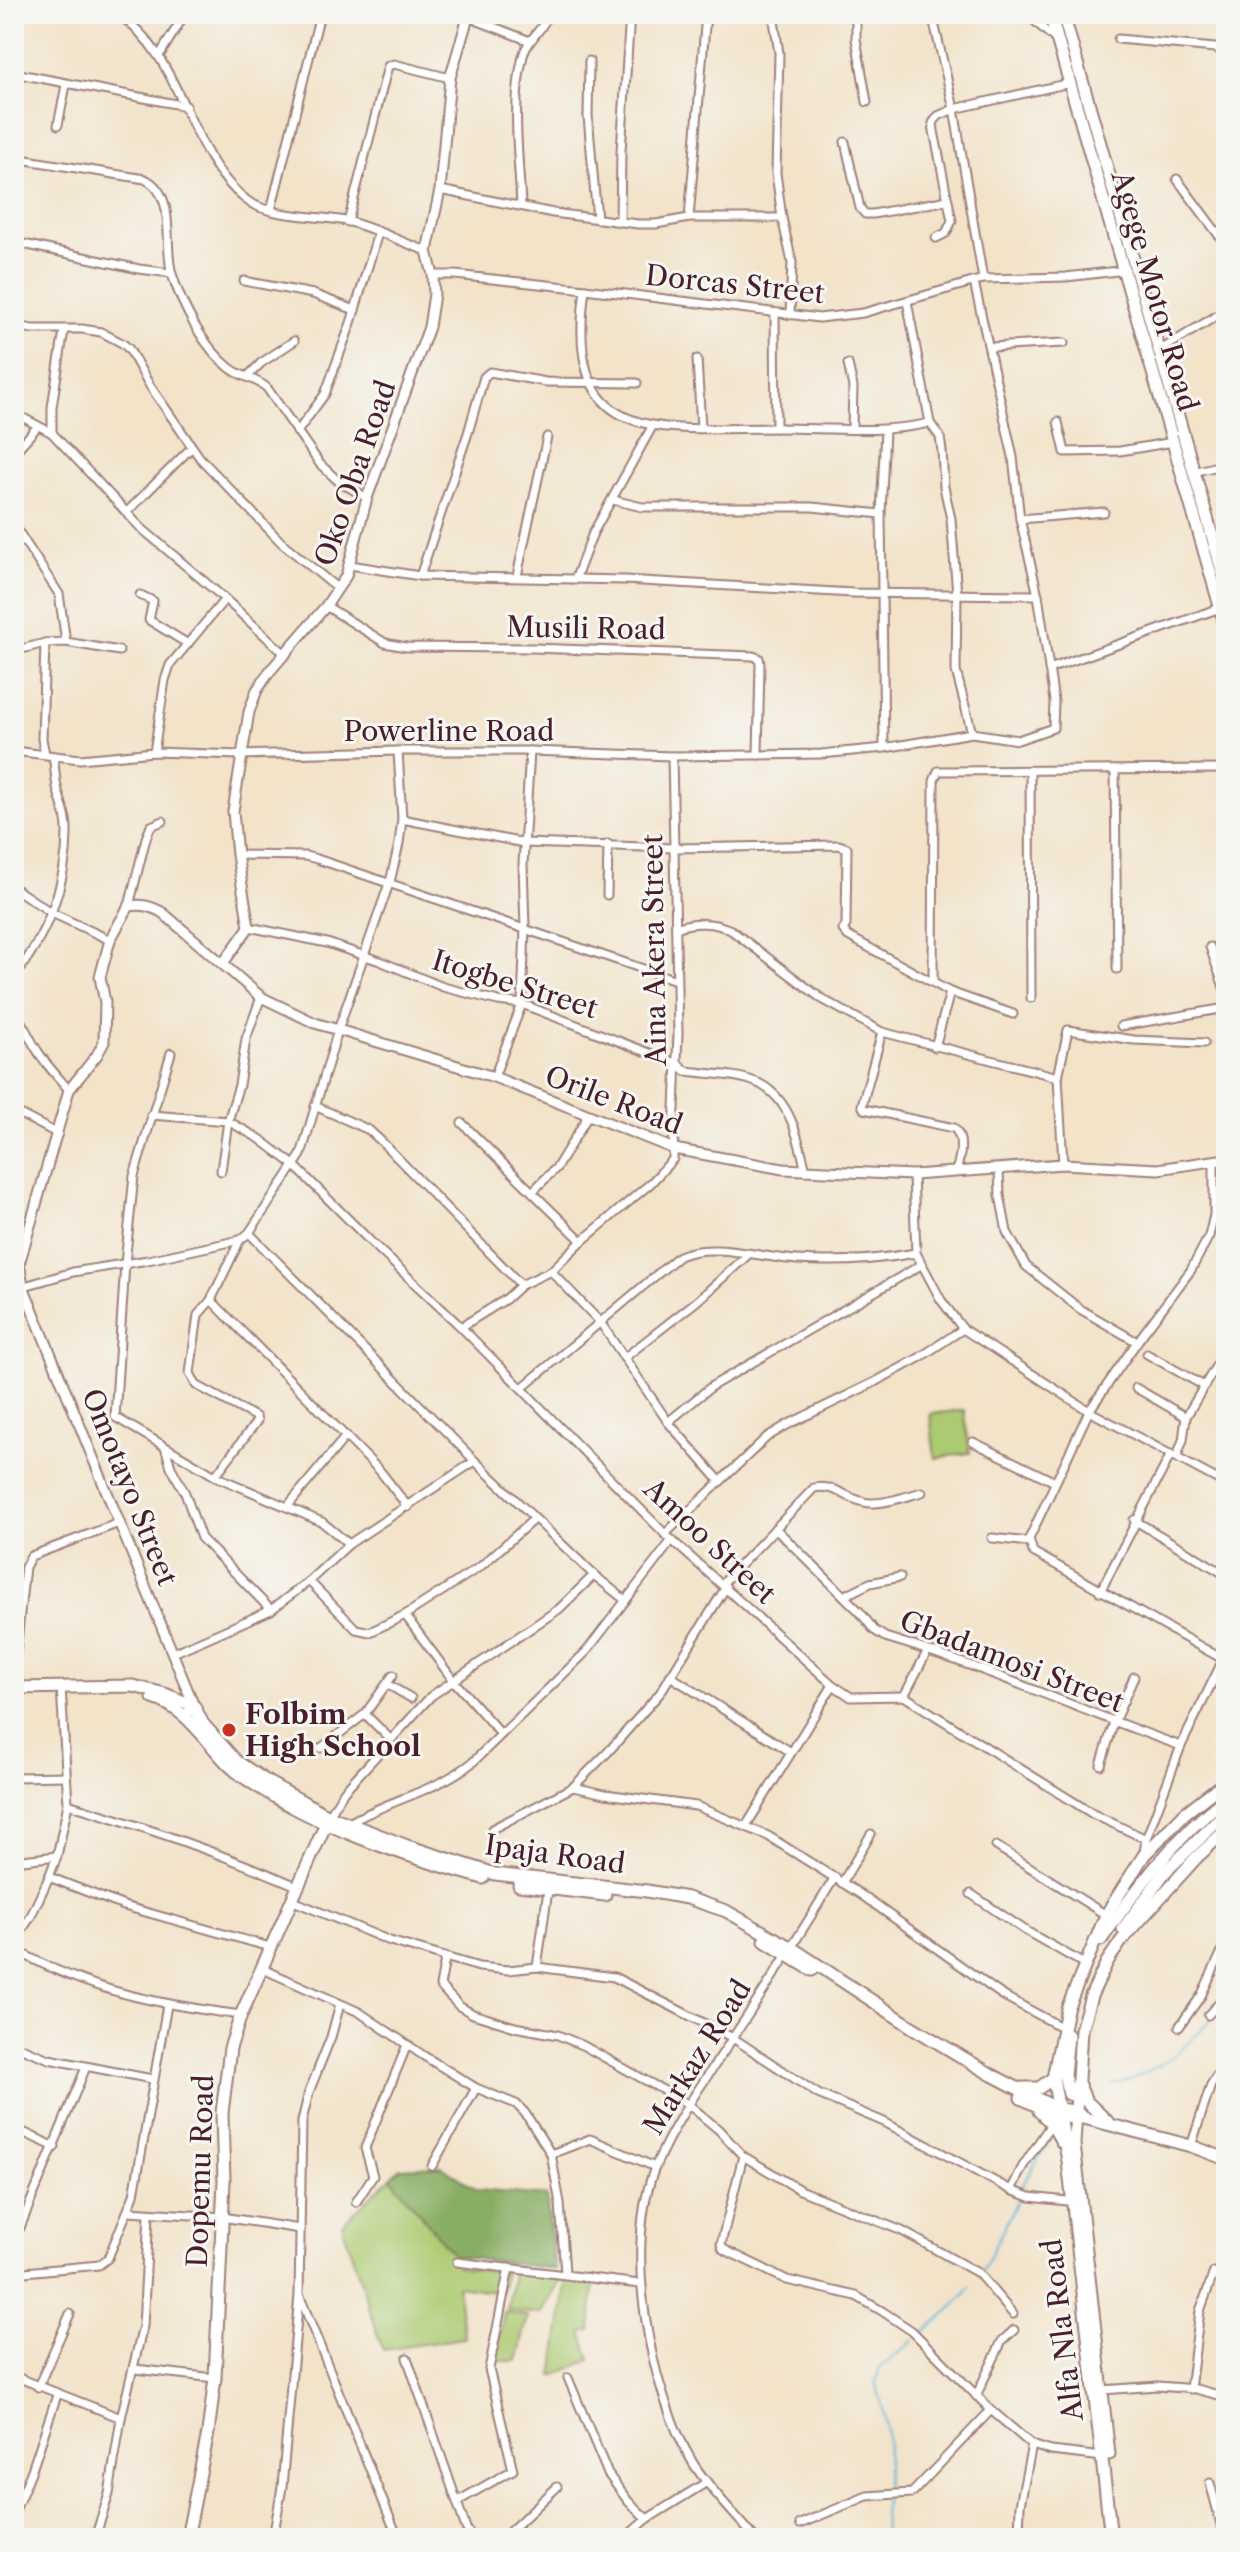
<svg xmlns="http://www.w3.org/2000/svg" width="1240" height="2552" viewBox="0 0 1240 2552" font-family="'Libre Caslon Text',serif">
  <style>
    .green { fill: #acca71; stroke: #7b744e; stroke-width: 2 }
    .forest { fill: #89ae63; stroke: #6a6647; stroke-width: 2 }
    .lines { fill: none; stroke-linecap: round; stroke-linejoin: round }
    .stream { stroke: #5cb4d9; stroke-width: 2 }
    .minor-casing { stroke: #9e817a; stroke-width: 11 }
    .tertiary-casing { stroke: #9e817a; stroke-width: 13 }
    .secondary-casing { stroke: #9e817a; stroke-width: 15 }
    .minor { stroke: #fff; stroke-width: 7 }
    .tertiary { stroke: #fff; stroke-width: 9 }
    .secondary { stroke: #fff; stroke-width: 11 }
    .poi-dot { fill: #c8321e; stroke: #f6f6f2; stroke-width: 3 }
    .labels { text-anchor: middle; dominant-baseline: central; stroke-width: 6; stroke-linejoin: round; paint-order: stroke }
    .street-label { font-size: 28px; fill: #4a1f2b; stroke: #f6f6f2 }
    .poi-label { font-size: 28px; font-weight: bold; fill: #4a1f2b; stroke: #f6f6f2; text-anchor: start }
  </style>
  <rect width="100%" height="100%" fill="#f6f6f2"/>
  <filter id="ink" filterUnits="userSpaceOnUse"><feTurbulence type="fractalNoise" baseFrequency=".0125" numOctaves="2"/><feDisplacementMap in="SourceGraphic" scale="16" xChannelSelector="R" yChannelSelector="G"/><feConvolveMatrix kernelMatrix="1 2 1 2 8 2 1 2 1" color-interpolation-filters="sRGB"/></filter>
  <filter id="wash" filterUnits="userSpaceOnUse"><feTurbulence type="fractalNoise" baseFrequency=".006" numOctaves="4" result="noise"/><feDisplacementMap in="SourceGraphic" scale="32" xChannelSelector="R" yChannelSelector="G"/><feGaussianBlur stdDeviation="1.8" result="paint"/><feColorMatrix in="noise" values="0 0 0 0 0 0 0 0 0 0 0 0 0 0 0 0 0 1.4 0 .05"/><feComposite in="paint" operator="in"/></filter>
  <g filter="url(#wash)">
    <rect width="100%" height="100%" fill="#f2e3c9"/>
    <g class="green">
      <path d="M964,1410l6,43 -35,5 -5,-44z"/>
      <path d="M391,2177l63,79 3,10 48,6 -4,20 -44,-6 7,52 -81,12 -41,-126z"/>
      <path d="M513,2273l48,7 -20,34 -34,-4z"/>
      <path d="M567,2278l27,6 -3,46 -9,2 8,28 -37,16z"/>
      <path d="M504,2312l24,4 -11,45h-21z"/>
    </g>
    <path class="forest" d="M442,2166l35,24 69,6 9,73 -101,-13 -63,-79 9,-9z"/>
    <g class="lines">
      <g class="stream">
        <path d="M1112,2085c56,-16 78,-41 114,-83"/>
        <path d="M1020,2189l31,-51"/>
        <path d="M982,2272l35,-71"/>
        <path d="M919,2336l34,-29 18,-20"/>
        <path d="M885,2490c5,-38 4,-71 -10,-108l5,-14 34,-28"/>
        <path d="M883,2538l2,-41"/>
      </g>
    </g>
  </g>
  <g filter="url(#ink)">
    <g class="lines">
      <g class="minor-casing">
        <g id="minor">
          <path d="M117,14c67,42 68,137 128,185 23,19 72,16 101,22 27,6 54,21 81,30"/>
          <path d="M773,14l6,39 -3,120 6,45 10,44 -2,53"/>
          <path d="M856,14v25l11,63"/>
          <path d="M932,14l22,95 29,170"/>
          <path d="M1027,14l31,28"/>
          <path d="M468,17l62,24"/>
          <path d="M1118,39l97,9 8,3 3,6"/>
          <path d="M159,56l26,-42"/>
          <path d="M589,61l-1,55 9,103"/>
          <path d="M14,73l172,33"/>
          <path d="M58,125l8,-40"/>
          <path d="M845,142l15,66 5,6h8l75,-14"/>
          <path d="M14,158l131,21c33,16 18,66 27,95 10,32 31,73 58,94 11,9 26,10 37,20l53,76 17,16 30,18"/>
          <path d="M1177,179l49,66"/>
          <path d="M440,190l113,23 85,11h18l33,-6h93"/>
          <path d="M521,206c-2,-49 -10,-102 2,-150 4,-17 20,-25 25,-42"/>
          <path d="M271,210l49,-196"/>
          <path d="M689,218l17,-204"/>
          <path d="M348,222l40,-156 6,-2 56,14"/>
          <path d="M620,222l1,-71 9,-137"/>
          <path d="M936,238l10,-5 6,-12 -18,-90 -1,-8 5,-7 16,-7 116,-26"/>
          <path d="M14,242l125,27 32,4"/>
          <path d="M433,275h22l130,14 234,29 44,-5 120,-34 83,-2 60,-7"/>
          <path d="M244,281l69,13 42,16"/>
          <path d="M585,289c-22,160 75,139 193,139 50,0 103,6 152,-5"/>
          <path d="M907,301l23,122 10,14 2,14 2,36 7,32 6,75 -1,77 16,62"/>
          <path d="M775,313l1,115"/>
          <path d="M14,325l18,4h50l19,3 21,11 7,6 21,37 50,72 81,84 57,47"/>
          <path d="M990,347l74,-4"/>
          <path d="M1159,351l67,-41"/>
          <path d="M697,359l4,69"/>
          <path d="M848,364l5,23 -1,41"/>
          <path d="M248,376l13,-13 33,-22"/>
          <path d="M14,413l38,20 88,94 85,72 61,56"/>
          <path d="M1058,422l7,30 55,-1 53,-9"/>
          <path d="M297,432l28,-38 26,-71 27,-90"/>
          <path d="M52,433v-26l12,-77"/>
          <path d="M14,453l24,-27"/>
          <path d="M1193,472l33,-8"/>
          <path d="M613,500l29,7h170l69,7"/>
          <path d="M127,512l64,-64"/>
          <path d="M1020,519l84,-7"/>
          <path d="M14,525l45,69 7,48"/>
          <path d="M350,565l70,11 205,4 228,13 185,2"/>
          <path d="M420,576l48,-143 16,-56 6,-5 56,10 91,1"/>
          <path d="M517,576l30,-139"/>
          <path d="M575,580l18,-47 59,-106"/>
          <path d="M140,595l13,6 -4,19 39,24"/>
          <path d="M326,606l59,37 21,4 127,1 220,8 6,2 1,6 -2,91"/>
          <path d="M14,651l31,-8 21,-1 53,9"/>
          <path d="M1049,669l171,-61"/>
          <path d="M884,748l-3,-234 4,-84"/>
          <path d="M14,751l66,8 74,-7 86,3 158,-4h132l142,5 149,-2 63,-6 88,-15 46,7 35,-12 1,-27 -16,-106 -18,-76 -7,-62 -39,-175"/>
          <path d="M154,752l11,-72 5,-15 55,-66"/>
          <path d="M45,754l-3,-15 3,-96"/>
          <path d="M1030,771l1,227"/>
          <path d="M1115,771l2,198"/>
          <path d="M402,819l122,24 151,5 164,-3 8,3 -1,77 -3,5 5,6 102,56 63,22"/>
          <path d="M237,855l68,1 12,3 359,121"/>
          <path d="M14,888l38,25 58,27"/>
          <path d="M607,895l1,-51"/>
          <path d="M129,906l17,-68 5,-12 12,-5"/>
          <path d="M249,927l78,16 53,18 63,26 55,14 24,3 156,60 8,7c23,3 54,3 74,13 31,16 39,57 46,87"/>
          <path d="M676,928c18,-7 38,-6 55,2l91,69 60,33 176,45"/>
          <path d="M1210,947l16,46"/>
          <path d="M14,977c32,-40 54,-95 53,-148 0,-15 -7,-28 -10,-42 -2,-10 -2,-21 -4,-31"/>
          <path d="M933,981l1,-200 4,-10 288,-2"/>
          <path d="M14,1012c11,13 15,27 25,41 8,13 20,25 30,37"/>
          <path d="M1121,1026l105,-18"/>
          <path d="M882,1032l-20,73 2,4 90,19c11,10 6,30 2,43"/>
          <path d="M935,1047l15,-55"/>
          <path d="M171,1053l-37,123 -9,88 -10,153 100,59 107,46 27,22"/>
          <path d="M494,1077l28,-73 3,-76 -2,-64 7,-113"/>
          <path d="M315,1106l54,24 13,12 139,143"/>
          <path d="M14,1111l44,23"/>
          <path d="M151,1115l77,6 32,18 34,26 76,76 91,86 204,207 168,151 18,12 53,-1 189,118 53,25 -2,14"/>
          <path d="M462,1123l120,118"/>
          <path d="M1214,1161v54l-5,21 -18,34 -54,72 -48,69 -60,128 4,13 193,109"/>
          <path d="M1063,1164l-5,-87 10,-47 66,10 70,3"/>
          <path d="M999,1170l1,25 7,37 19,34 54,43 57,33"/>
          <path d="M221,1171l7,-50 11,-36 7,-46 15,-42"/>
          <path d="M913,1175l3,78 25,47 22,29 126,82 137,73"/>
          <path d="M533,1191l24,-24 31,-51"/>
          <path d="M249,1233l226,228 119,114 31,25"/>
          <path d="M551,1271l49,51 68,100 51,58"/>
          <path d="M14,1289l59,-17 75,-12 92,-20 9,-7 52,-78 37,-125 53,-152 8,-34 3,-25 -4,-68"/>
          <path d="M211,1300l169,171 28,36"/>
          <path d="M1224,1313l2,2"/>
          <path d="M461,1327l45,-28 15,-14 30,-14 31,-30 69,-58 22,-24 5,-125 -6,-278"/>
          <path d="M1147,1354l57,32"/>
          <path d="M624,1358l73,-57 52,-47"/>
          <path d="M522,1388l157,-132c32,-15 83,2 118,4 41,3 79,0 119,-7"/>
          <path d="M1136,1388l50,29"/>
          <path d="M668,1422l44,-36 209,-121"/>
          <path d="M973,1442l82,40"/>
          <path d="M166,1450l5,17 14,26 16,45 70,72"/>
          <path d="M1177,1456l6,-16 3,-23 40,-68"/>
          <path d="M215,1476l42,-55 -1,-4 -60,-32 -6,-12 8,-58 13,-15 29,-60"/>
          <path d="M287,1507l59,-71"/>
          <path d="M1134,1520l92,55"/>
          <path d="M775,1528l85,84 14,18 11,7c101,30 196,74 296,109"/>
          <path d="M665,1534l102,-97 20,-12 86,-42 46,-25 44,-29"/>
          <path d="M992,1538l37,4"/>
          <path d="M309,1581l47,48 14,3 35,-17 76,-49 53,-47"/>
          <path d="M722,1584l92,-96c22,-5 35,14 56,15 16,1 37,-7 52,-11"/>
          <path d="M1100,1592l71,-138"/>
          <path d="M844,1596l26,-13 30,-6"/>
          <path d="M14,1602l7,1 -7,70"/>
          <path d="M21,1603l4,-36 6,-11 88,-33"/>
          <path d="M405,1615l48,65 47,53"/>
          <path d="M173,1653l98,-43 38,-29 40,-37 126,-83"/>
          <path d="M670,1676l121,76"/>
          <path d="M387,1684l24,14"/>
          <path d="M904,1696l23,-44"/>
          <path d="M365,1714l25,25"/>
          <path d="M321,1748l44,-34 28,-39"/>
          <path d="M1101,1765l13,-43 20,-45"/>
          <path d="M14,1777l51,-1"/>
          <path d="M573,1787l32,7 91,12 72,30 92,58 142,101 61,33"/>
          <path d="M68,1804c78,23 154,50 229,82"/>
          <path d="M329,1816l15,-25 87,-95 128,-87 35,-34"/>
          <path d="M349,1823c40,-23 88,-32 124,-61l113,-110 86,-112"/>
          <path d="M746,1826l87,-141"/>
          <path d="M492,1829l81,-42 35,-35 52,-59 66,-106"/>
          <path d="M1146,1839l35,-93 42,-86"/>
          <path d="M996,1846l110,69"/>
          <path d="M14,1861l43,-5"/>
          <path d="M49,1877l75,29 146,41"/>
          <path d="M842,1883l29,-49"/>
          <path d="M971,1894l55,37 60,34"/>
          <path d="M291,1900l99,41 89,26 29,3 29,-3 77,10 119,61 85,56 66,28 127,68 19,7 46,5"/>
          <path d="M14,1943l17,-27 18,-39 8,-21 11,-52 -7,-118"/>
          <path d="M14,1949c75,42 142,55 227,66"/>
          <path d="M445,1959l-5,27 19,20 14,8 42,13 43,8 26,11 50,28 54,30 31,26 24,26 57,34 102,41 76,42 35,41"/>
          <path d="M537,1967l11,-77"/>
          <path d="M263,1969l96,43 65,44 52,32 40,16 9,9 26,41 9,49 5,70"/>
          <path d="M1208,2015l18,-19"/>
          <path d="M1179,2027l22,-31 25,-53"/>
          <path d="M14,2045l35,14 103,20"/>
          <path d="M14,2128l41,19"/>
          <path d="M1191,2146l20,-61 15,-24"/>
          <path d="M551,2154l39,-15 65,28"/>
          <path d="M743,2156l-22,88 2,5 64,31 69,16 26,15 30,20 79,79 41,35 19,6 52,6"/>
          <path d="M432,2166l44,-78"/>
          <path d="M1011,2190l12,-24 28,-42"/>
          <path d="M356,2202l17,-26 -8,-28 42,-103"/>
          <path d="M129,2211l93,6 78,12"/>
          <path d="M19,2230l67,-163"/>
          <path d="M457,2262l183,22"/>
          <path d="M14,2273l85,-8 9,-7 26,-63 33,-190"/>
          <path d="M300,2297l98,241"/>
          <path d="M407,2358l59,170 6,10"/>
          <path d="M135,2369l80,9"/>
          <path d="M14,2376l107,42"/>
          <path d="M568,2378l40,96 20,27 19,18"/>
          <path d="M38,2387l32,-73"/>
          <path d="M1190,2389l10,-78 14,-39"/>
          <path d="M1102,2390l56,-4 38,3 30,8"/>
          <path d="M976,2396l26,-55 12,-11"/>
          <path d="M1210,2483l15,55"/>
          <path d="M458,2501l55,-31 -24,-101 20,-101"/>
          <path d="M14,2513l18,-43 25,-75"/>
          <path d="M800,2524l67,-28 45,-3 79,-83"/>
          <path d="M95,2538l14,-44 12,-76 22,-92 6,-112"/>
          <path d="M273,2538l9,-51 17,-192 3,-174 7,-29 22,-55 9,-33"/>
          <path d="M503,2538l54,-51"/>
          <path d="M625,2538l22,-19 60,-37"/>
          <path d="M755,2538c-20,-24 -45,-48 -62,-75 -44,-73 -71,-217 -37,-298 20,-47 51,-87 78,-129 35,-52 68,-105 101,-159"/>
          <path d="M944,2538l74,-9"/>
          <path d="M1019,2538l1,-33 12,-60"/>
        </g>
      </g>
      <g class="tertiary-casing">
        <g id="tertiary">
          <path d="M224,962l25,-35 -12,-72 -4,-44 16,-99 8,-22 13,-19 56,-65 20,-30 21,-78 62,-171 5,-33 -1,-19 -6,-24 13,-61 10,-112 19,-64"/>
          <path d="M14,1255l5,9 4,22 171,420 -8,9"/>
          <path d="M19,1264l50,-174 28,-35 7,-13 1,-40 -5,-25 10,-37 19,-34c13,-2 22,0 34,7l98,84 54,26 179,54 180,72 109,20 130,6 150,-11 95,5 68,-10"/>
        </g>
      </g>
      <g class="secondary-casing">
        <g id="secondary">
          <path d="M1050,14l176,613"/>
          <path d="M1063,14l163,570"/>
          <path d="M14,1688l119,-2 32,8 29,12 9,18 33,37 33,22 60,33 78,30 88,28 152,17 40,7 39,13 66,37 120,79 80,48 44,23 22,11 17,2 9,7 107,28 35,13"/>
          <path d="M153,1698c41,12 58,57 92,80 71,49 156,77 238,100"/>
          <path d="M519,1885l86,10"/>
          <path d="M1123,1929l42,-57 61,-59"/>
          <path d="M1101,1940c35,-51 75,-104 125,-142"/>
          <path d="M765,1941l47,29"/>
          <path d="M1068,2035l-4,40 5,19 6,2"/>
          <path d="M1079,2085l7,16 21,20"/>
          <path d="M1022,2088h17l14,-10"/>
          <path d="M1021,2098l40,19 23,1"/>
          <path d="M1039,2111l13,13 10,18"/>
          <path d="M1109,2454l-35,-310 7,-114 10,-34 16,-34 15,-22 74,-82 30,-28"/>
          <path d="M187,2538l21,-105 7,-55 9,-197 -2,-68 8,-65 11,-33 87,-196"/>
          <path d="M1111,2538l-43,-377 -15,-83 14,-69 39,-94 38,-60 41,-42 41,-32"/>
        </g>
      </g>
      <use href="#minor" class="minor"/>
      <use href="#tertiary" class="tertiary"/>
      <use href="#secondary" class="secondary"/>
    </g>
  </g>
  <circle class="poi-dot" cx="229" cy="1730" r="8"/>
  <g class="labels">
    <g class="street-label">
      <text transform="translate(735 284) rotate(6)">Dorcas Street</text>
      <text transform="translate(1155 291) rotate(74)">Agege Motor Road</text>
      <text transform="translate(355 473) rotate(-71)">Oko Oba Road</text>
      <text transform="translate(586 628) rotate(1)">Musili Road</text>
      <text x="449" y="731">Powerline Road</text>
      <text transform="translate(654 950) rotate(-91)">Aina Akera Street</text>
      <text transform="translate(515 984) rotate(17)">Itogbe Street</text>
      <text transform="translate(614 1100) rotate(21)">Orile Road</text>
      <text transform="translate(130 1487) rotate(68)">Omotayo Street</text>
      <text transform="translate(710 1541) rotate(43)">Amoo Street</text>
      <text transform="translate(1012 1661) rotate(21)">Gbadamosi Street</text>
      <text transform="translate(555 1854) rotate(8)">Ipaja Road</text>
      <text transform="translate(697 2057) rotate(-58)">Markaz Road</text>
      <text transform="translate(200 2171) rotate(-88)">Dopemu Road</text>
      <text transform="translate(1062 2330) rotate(-97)">Alfa Nla Road</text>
    </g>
    <g class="poi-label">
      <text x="245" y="1714">Folbim<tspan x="245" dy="32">High School</tspan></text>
    </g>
  </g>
  <rect width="1240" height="2552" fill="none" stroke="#f6f6f2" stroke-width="48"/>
</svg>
